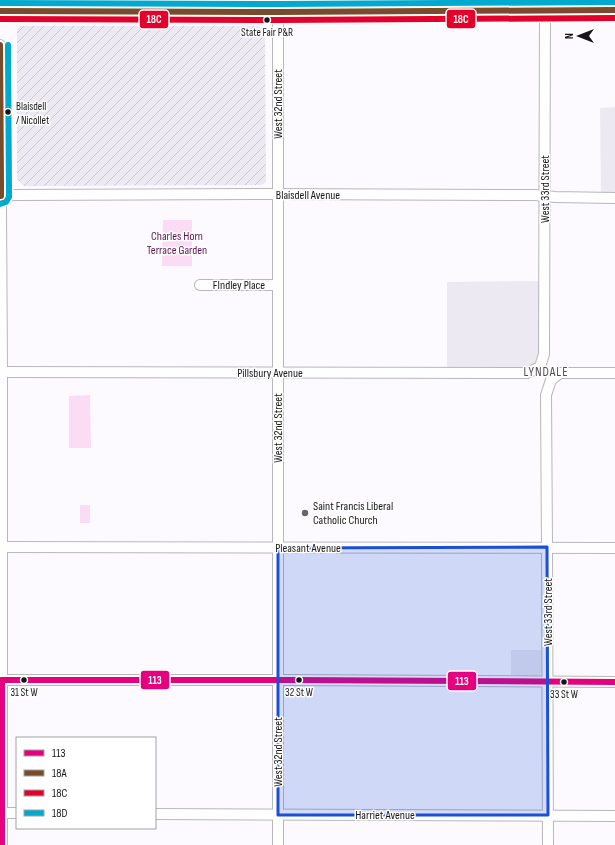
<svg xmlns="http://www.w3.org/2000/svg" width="615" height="845" viewBox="0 0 615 845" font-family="'Sofia Sans Condensed',sans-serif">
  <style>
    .built { fill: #ece9f2 }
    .industrial { fill: url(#industrial-furrows) }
    .green { fill: #fcdbf4 }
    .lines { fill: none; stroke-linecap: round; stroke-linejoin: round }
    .minor-casing { stroke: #b8b7b9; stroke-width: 12 }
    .major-casing { stroke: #b8b7b9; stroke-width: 14 }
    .minor { stroke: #fffeff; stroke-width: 10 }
    .major { stroke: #fffeff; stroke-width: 12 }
    .bus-1-casing { stroke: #fff; stroke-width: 9 }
    .bus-2-casing { stroke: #fff; stroke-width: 9 }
    .bus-3-casing { stroke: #fff; stroke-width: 9 }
    .bus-4-casing { stroke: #fff; stroke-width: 9 }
    .bus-1 { stroke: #e5007d; stroke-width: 6 }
    .bus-2 { stroke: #7a4b2a; stroke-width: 6 }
    .bus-3 { stroke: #e4002b; stroke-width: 6 }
    .bus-4 { stroke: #00a9ce; stroke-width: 6 }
    .marked { fill: #1d4ed8; fill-opacity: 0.2; stroke: #1d4ed8; stroke-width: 3; stroke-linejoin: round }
    .bus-dot { fill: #161517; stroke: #fff; stroke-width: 1.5 }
    .poi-dot { fill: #666568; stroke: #fff; stroke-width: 1.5 }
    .labels { text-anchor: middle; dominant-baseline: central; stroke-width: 3; stroke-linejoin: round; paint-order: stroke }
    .bus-label { font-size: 11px; fill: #161517; stroke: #fff }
    .street-label { font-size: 12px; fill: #161517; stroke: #fff }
    .park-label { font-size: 12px; fill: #5e124f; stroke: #fff }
    .poi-label { font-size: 12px; fill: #161517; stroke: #fff; text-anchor: start }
    .neighbourhood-label { font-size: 13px; letter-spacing: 1px; fill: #4f4d52; stroke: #fff }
    .line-badge { stroke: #fff; stroke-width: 1.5 }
    .badge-label { font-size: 11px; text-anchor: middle; font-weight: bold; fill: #fff }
  </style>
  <defs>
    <pattern id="industrial-furrows" width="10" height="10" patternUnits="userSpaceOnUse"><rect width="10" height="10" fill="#ece9f2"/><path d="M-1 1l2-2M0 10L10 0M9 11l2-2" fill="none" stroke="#cac7cf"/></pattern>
  </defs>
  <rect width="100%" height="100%" fill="#fcfafe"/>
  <g class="built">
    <path d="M5,0h120v2l-118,-1z"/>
    <path d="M615,107v86h-14l-1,-85z"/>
    <path d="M539,281l1,79 -7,7 -86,1v-86z"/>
    <path d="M511,650h30v22l-2,5 -9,2 -7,-3 -12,-1z"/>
  </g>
  <path class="industrial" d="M20,26h239l6,6 1,150 -4,3 -238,1 -7,-6v-150z"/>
  <g class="green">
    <path d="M163,220h29v46h-30z"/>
    <path d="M90,395l1,53h-22v-52z"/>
    <rect x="80" y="505" width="10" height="18"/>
  </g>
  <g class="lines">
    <g class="minor-casing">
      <g id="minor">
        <path d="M245,0l1,11"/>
        <path d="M512,0v11"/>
        <path d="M278,12v833"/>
        <path d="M0,45l2,327v473"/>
        <path d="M0,196l16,-1 249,-1 270,1 20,2 60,1"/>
        <path d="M200,285h78"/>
        <path d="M0,372l527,1 13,-6 4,-13 1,-343"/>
        <path d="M0,547l615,1"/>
        <path d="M0,680h290l325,2"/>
        <path d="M0,813h17"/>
        <path d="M155,814l460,2"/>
        <path d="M548,845l-1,-298 -1,-152 5,-15 9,-7h55"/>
      </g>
    </g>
    <g class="major-casing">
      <path id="major" d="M0,11l278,1 337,-2"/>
    </g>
    <use href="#minor" class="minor"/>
    <use href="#major" class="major"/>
    <g class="bus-1-casing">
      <g id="bus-1">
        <path d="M2,680h288l325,2"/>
        <path d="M2,680v165"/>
      </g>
    </g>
    <g class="bus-2-casing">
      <g id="bus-2">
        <path d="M0,11l278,1 337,-2"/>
        <path d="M0,45l1,138v13h-1"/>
      </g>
    </g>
    <g class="bus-3-casing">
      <path id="bus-3" d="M0,19l278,1 337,-2"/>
    </g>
    <g class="bus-4-casing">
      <g id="bus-4">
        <path d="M0,3l278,1 337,-2"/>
        <path d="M0,204l6,-2 3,-5 -1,-152"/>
      </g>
    </g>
    <use href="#bus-1" class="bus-1"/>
    <use href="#bus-2" class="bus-2"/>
    <use href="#bus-3" class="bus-3"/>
    <use href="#bus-4" class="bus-4"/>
  </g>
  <path class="marked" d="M547,547l1,268h-270v-267z"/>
  <g class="bus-dot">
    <circle cx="267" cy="20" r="3.5"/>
    <circle cx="8" cy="112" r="3.5"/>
    <circle cx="24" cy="680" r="3.5"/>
    <circle cx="299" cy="680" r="3.5"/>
    <circle cx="564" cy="682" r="3.5"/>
  </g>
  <circle class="poi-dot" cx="305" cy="513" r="4"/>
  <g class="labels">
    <g class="bus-label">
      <text x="267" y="32">State Fair P&amp;R</text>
      <text x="16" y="106" text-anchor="start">Blaisdell<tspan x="16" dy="14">/ Nicollet</tspan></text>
      <text x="24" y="692">31 St W</text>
      <text x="299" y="692">32 St W</text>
      <text x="564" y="694">33 St W</text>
    </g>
    <g class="street-label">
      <text transform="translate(278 104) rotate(-90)">West 32nd Street</text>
      <text transform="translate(545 189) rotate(-90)">West 33rd Street</text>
      <text x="308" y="195">Blaisdell Avenue</text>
      <text x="239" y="285">FIndley Place</text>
      <text x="270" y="373">Pillsbury Avenue</text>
      <text transform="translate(278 428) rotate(-90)">West 32nd Street</text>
      <text x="308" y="548">Pleasant Avenue</text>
      <text transform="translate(548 612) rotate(-90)">West 33rd Street</text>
      <text transform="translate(278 752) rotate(-90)">West 32nd Street</text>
      <text x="385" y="815">Harriet Avenue</text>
    </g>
    <g class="park-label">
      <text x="177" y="236">Charles Horn<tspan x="177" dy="14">Terrace Garden</tspan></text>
    </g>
    <g class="poi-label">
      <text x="313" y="506">Saint Francis Liberal<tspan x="313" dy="14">Catholic Church</tspan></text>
    </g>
    <g class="neighbourhood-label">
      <text x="546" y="372">LYNDALE</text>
    </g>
  </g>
  <g class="line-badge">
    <rect x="446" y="9" width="30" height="20" rx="4" fill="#e4002b"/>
    <rect x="139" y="10" width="30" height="19" rx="4" fill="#e4002b"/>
    <rect x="140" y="670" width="30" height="20" rx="4" fill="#e5007d"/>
    <rect x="447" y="671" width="30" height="20" rx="4" fill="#e5007d"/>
  </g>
  <g class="badge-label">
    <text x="461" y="23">18C</text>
    <text x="154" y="23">18C</text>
    <text x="155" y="684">113</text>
    <text x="462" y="685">113</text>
  </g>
  <rect x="16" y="737" width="140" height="92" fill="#ffffff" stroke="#a2a1a2"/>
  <rect x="24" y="750" width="20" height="6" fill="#e5007d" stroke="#a2a1a2"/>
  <text x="52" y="757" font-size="12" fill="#161517">113</text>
  <rect x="24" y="770" width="20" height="6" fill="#7a4b2a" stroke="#a2a1a2"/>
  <text x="52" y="777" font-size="12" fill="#161517">18A</text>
  <rect x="24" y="790" width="20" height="6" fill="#e4002b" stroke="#a2a1a2"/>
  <text x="52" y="797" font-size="12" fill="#161517">18C</text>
  <rect x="24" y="810" width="20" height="6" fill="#00a9ce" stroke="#a2a1a2"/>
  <text x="52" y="817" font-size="12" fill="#161517">18D</text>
  <g transform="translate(579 36) rotate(270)" stroke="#ffffff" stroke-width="3" paint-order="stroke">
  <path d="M0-3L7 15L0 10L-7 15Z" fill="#161517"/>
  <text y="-6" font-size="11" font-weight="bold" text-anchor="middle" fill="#161517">N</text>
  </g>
</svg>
